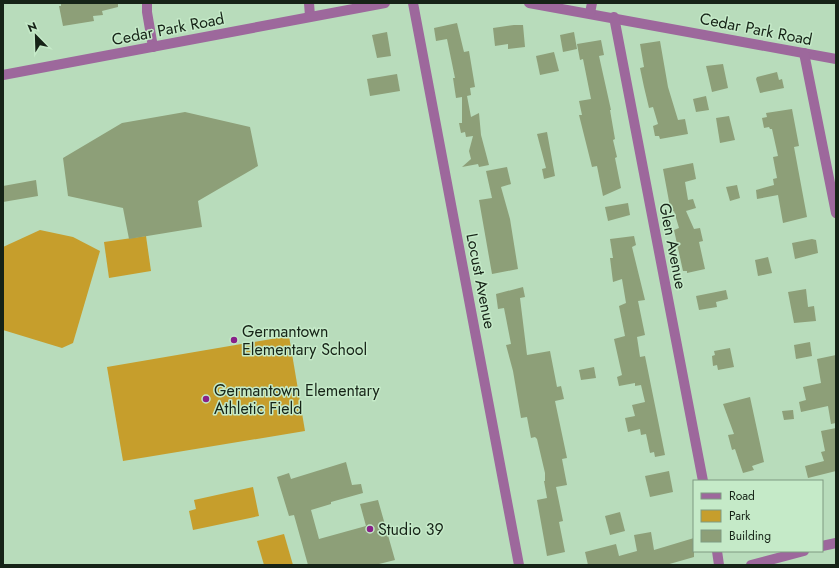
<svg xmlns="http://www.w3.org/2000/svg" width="839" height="568" viewBox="0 0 839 568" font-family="Jost,sans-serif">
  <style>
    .green { fill: #c69e2c }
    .building { fill: #8d9f78 }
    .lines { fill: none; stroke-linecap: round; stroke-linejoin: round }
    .minor { stroke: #9d689c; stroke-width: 10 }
    .poi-dot { fill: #882189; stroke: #c5eac8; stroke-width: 1.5 }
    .labels { text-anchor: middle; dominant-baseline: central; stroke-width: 3; stroke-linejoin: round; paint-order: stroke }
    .street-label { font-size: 16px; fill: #162317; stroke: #c5eac8 }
    .poi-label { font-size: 16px; fill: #162317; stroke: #c5eac8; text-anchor: start }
  </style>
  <rect width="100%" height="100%" fill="#b8dcbb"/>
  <g class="green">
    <path d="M40,230l33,7 27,14 -27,92 -11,5 -59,-18v-83z"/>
    <path d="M146,236l5,35 -42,7 -5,-36z"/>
    <path d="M289,336l16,95 -182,30 -16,-94z"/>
    <path d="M253,487l6,29 -66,14 -4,-19 7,-2 -2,-9z"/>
    <path d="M284,534l9,31h-29l-7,-24z"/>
  </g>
  <g class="building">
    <path d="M61,3h57v4l-16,4 1,4 -10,1 1,5 -31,5 -4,-20h2z"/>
    <path d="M457,23l6,25 1,4 5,-1 6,36 -5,1 1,7 -4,1 4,21 8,-4 2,22 8,30 -10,2 -1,-3 -16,3 9,-8 -2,-8 4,-15 -7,1 -1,-5 -4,1 -2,-10h3v-26l-6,1 -3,-20h2l-8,-39 -11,2 -2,-13z"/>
    <path d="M514,25h9l2,22 -17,2v-5l-13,2 -2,-18z"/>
    <path d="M387,32l4,24 -14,2 -5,-23z"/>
    <path d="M574,32l3,17 -14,3 -3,-17z"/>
    <path d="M601,40l3,15 -5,1 12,54h-1l5,29 -2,1 4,17 -2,1 6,30 -18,8 -6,-30 -5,1 -13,-52h3l-3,-14 12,-2 -8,-40 -3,1 -3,-16z"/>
    <path d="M660,41l8,46 10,33 7,-1 3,15 -28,5 -1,-3h-4l-2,-10 5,-2 -5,-17 -4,1 -5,-21 -4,-19 4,-1 -4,-23z"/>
    <path d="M554,52l5,19 -19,4 -4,-19z"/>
    <path d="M723,64l5,24 -16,4 -6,-26z"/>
    <path d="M777,72l2,8 3,-1 2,9 -24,5 -4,-14 1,-2z"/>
    <path d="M397,74l3,17 -30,5 -3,-17z"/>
    <path d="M706,96l3,14 -13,2 -3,-13z"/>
    <path d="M792,109l7,37 -5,1 13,70 -24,6 -5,-28 -21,4 -1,-9 18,-5 -1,-6 4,-1 -4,-21 5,-1 -6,-27h-2l-1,-2 -5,1 -2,-10 5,-1 -1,-4z"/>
    <path d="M185,112l65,15 8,39 -60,35 4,26 -73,12 -6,-31 -55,-12 -5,-38 59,-35z"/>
    <path d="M729,116l6,24 -15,3 -4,-25z"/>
    <path d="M547,132l8,44 -11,3 -2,-10 4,-1 -9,-34z"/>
    <path d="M693,163l3,16 -11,3 3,18 5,-1 3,9 -10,3 8,18 6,-1 3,13 -4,1 6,27 -18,4v-2h-4l-9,-41 5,-2 -5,-17 -3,1 -8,-43z"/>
    <path d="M507,167l4,17 -10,3 9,32 8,50 -26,5 -13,-74 13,-2 -6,-27z"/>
    <path d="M36,180l2,16 -35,6v-16z"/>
    <path d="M737,185l3,13 -10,3 -4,-14z"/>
    <path d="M628,203l2,12 -22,6 -3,-14z"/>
    <path d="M634,236l2,9 -4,2 13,53 -7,1 7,34 -8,2 3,20 5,-1 20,99 -10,2 -1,-5 -4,1 -4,-19 -5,1 -1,-6 -12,3 -3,-14 10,-2 -3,-11 13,-3 -4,-17 -6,1v-3l-16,3 -2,-9 5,-2 -8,-36 11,-3 -6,-30 7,-3 -4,-24 -9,3 -3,-24h3l-3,-19z"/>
    <path d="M812,239l4,1 2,13 -23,6 -3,-16z"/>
    <path d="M768,257l4,16 -14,3 -3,-16z"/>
    <path d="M523,287l2,10 -5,1 7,57 23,-4 7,36 4,-1 3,13 -9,2 12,57 -5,1 5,26 -11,2 7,34 -4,1 6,30 -18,4 -10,-56 10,-2 -3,-17h1v-8l-8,-34 -2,-2 -4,1 -4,-21 -6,1 -8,-47 -7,-26 5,-1 -7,-36 -6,1 -2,-15z"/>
    <path d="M806,289l2,18 6,-1 2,15 -22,2 -6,-31z"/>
    <path d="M726,290l2,9 -12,3 1,5 -18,3 -3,-14z"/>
    <path d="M810,342l2,14 -16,3 -2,-14z"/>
    <path d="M730,348l4,19 -16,3 -1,-5 -4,1 -1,-10 3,-1 -1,-4z"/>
    <path d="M836,355v68l-5,1 -3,-18 -27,6 -2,-10 7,-2 -3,-13 18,-4 -4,-24z"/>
    <path d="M594,367l2,11 -15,2 -2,-10z"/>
    <path d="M750,397l14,65 -12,4 2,4 -11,3 -8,-24 -3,1 -4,-15 6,-1 -11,-30z"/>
    <path d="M793,410l1,9 -10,1 -2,-9z"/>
    <path d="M836,428v43l-28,7 -3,-12 19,-5 -3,-9 4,-1 -4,-20z"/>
    <path d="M346,462l6,23 9,-1 2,9 -32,9v2l-20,6 8,29 47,-13 -6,-22 18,-4 17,60 -20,5h-67l-14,-50 -5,1 -12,-39 12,-4 2,6z"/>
    <path d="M669,471l4,21 -23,5 -5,-21z"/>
    <path d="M620,512l5,19 -15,4 -5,-19z"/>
    <path d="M651,532l3,18 40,-12v19l-28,8h-78l-3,-13 31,-8 3,12 18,-5 -3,-16z"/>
  </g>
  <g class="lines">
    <g class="minor">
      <path d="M147,3v9l6,35"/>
      <path d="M309,3l1,13"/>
      <path d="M413,3l106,562"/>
      <path d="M529,3l307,56"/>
      <path d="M590,13l2,-10"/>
      <path d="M614,17l89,464"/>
      <path d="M804,53l32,160"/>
      <path d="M3,75l382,-72"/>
      <path d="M822,546l14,-3"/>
      <path d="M717,551l2,14"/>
      <path d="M751,565l53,-14"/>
    </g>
  </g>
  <g class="poi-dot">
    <circle cx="234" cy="340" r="4"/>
    <circle cx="206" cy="399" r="4"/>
    <circle cx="370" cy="529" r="4"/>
  </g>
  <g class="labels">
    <g class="street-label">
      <text transform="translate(168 29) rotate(-11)">Cedar Park Road</text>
      <text transform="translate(756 29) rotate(11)">Cedar Park Road</text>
      <text transform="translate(673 246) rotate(79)">Glen Avenue</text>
      <text transform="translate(481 281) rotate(79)">Locust Avenue</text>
    </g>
    <g class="poi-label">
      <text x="242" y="331">Germantown<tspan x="242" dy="18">Elementary School</tspan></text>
      <text x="214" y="390">Germantown Elementary<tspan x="214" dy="18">Athletic Field</tspan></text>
      <text x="378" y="529">Studio 39</text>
    </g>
  </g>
  <rect width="839" height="568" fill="none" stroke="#162317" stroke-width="8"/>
  <rect x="693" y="480" width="130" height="72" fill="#c5eac8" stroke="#7f9a81"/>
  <rect x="701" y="493" width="20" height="6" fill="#9d689c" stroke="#7f9a81"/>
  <text x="729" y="500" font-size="12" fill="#162317">Road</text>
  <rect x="701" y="510" width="20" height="12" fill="#c69e2c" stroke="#7f9a81"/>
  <text x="729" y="520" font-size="12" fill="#162317">Park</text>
  <rect x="701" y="530" width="20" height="12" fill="#8d9f78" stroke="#7f9a81"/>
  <text x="729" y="540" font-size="12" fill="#162317">Building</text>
  <g transform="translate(36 36) rotate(337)" stroke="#c5eac8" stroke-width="3" paint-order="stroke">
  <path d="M0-3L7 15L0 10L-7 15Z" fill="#162317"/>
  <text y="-6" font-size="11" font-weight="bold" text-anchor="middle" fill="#162317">N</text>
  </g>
</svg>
